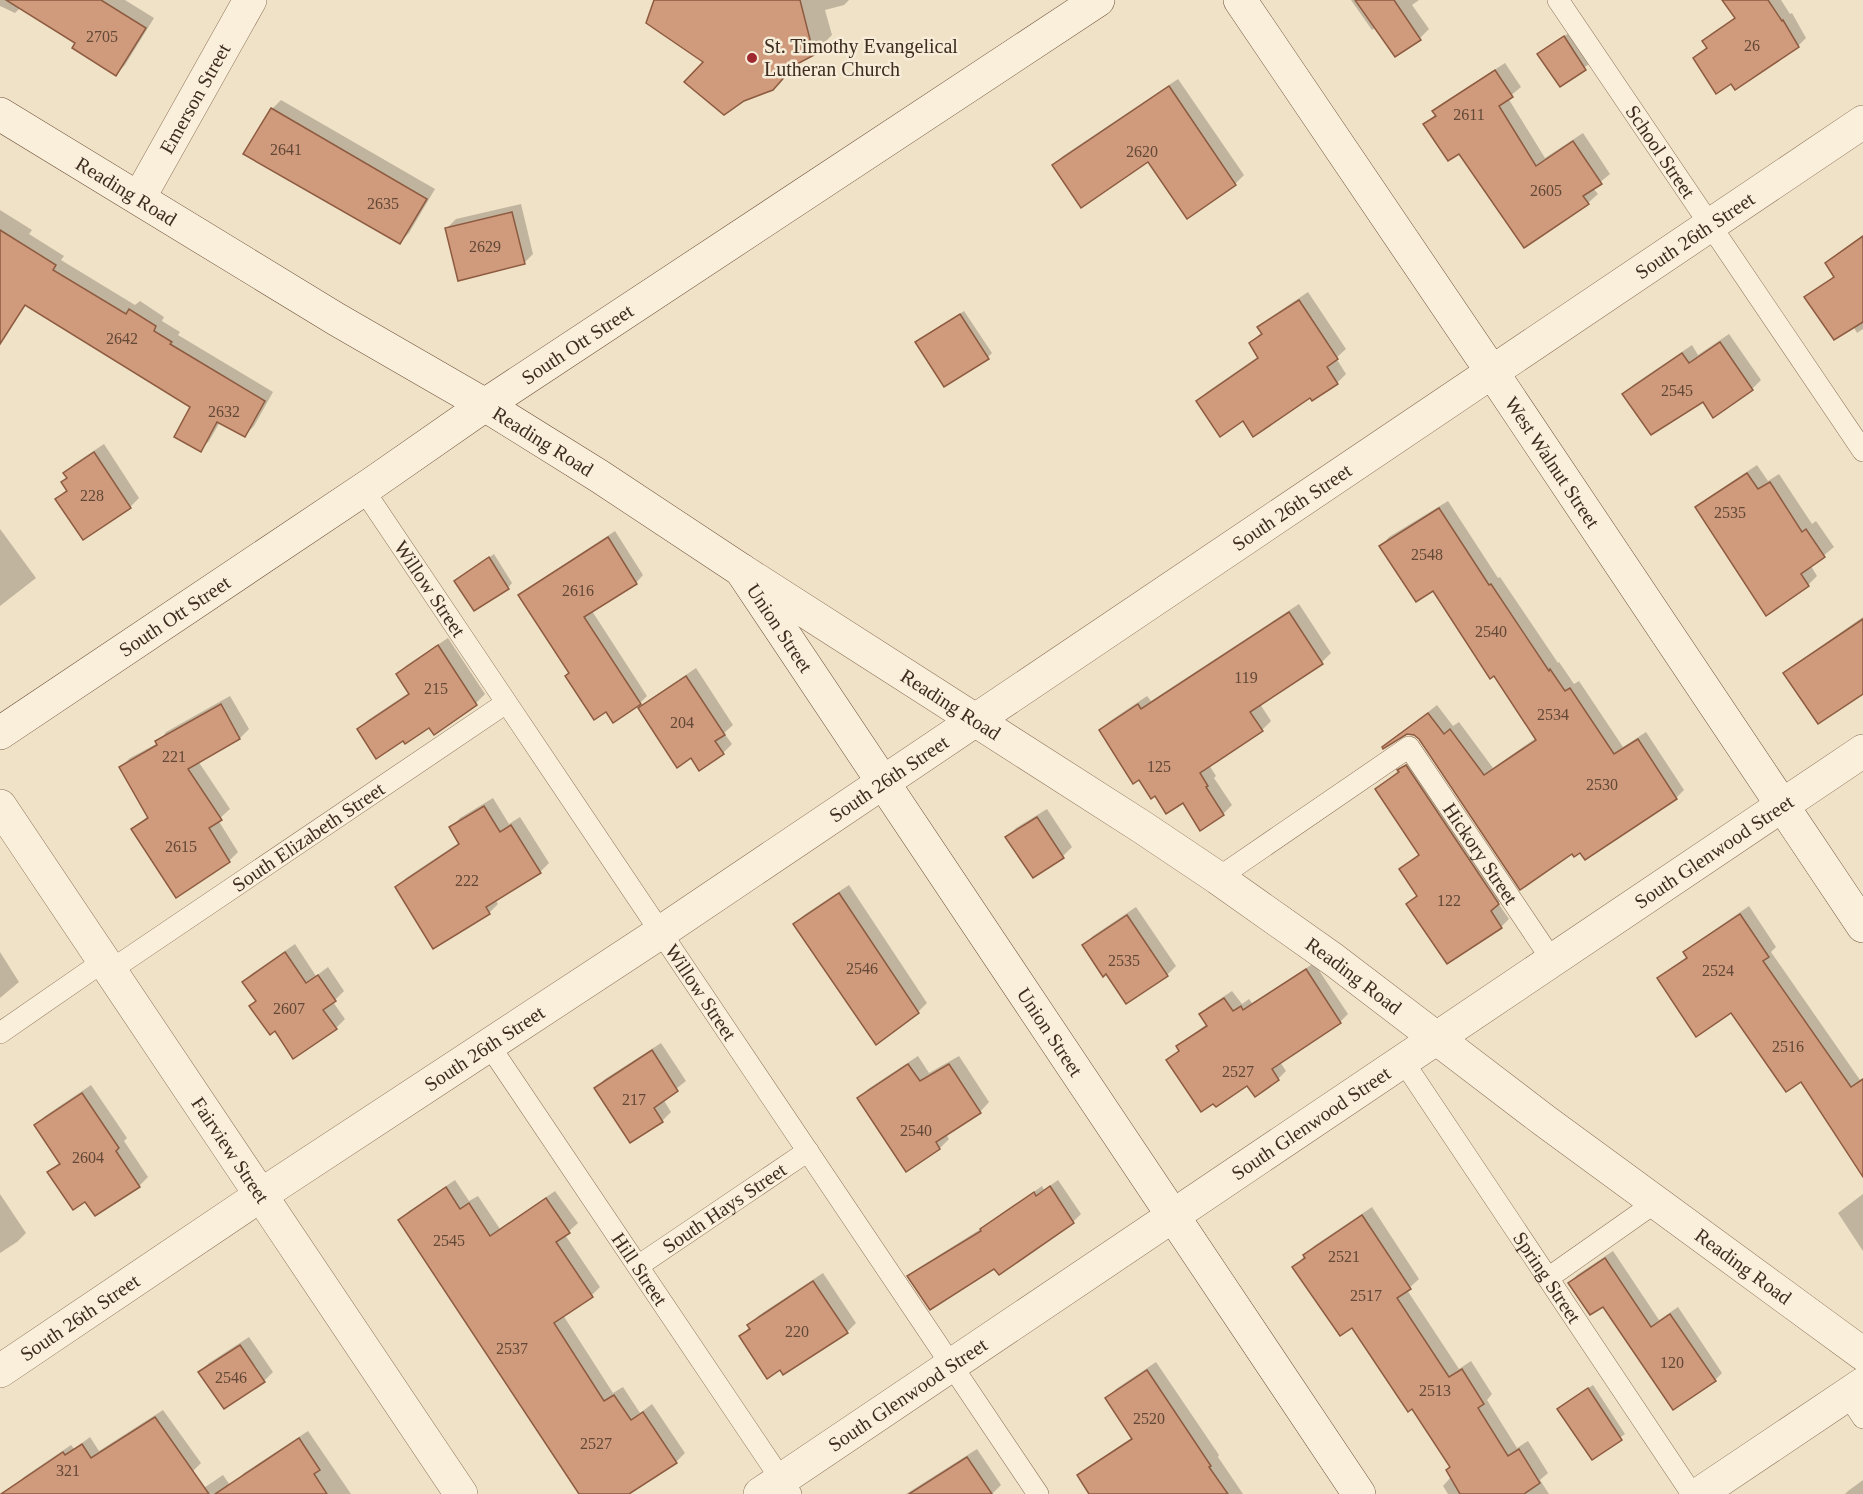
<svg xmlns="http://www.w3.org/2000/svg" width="1863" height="1494" viewBox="0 0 1863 1494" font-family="'Times New Roman',serif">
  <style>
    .shadow { fill: #0003 }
    .building { fill: #d09a7c; stroke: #8d5b40; stroke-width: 1.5 }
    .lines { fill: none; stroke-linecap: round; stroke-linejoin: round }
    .lane-casing { stroke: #8d735b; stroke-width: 22 }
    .street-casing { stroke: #8d735b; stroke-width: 34 }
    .secondary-casing { stroke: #6f543e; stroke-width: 34 }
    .lane { stroke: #faefdb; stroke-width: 21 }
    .street { stroke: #faefdb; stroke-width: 33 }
    .secondary { stroke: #faefdb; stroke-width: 33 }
    .poi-dot { fill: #9e292f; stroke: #f7ecd7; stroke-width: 2 }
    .labels { text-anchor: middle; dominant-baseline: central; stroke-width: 5; stroke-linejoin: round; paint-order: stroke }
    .number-label { font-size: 16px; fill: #624836 }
    .poi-label { font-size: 20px; fill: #3d2c1f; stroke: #f7ecd7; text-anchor: start }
    .street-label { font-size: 20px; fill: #3d2c1f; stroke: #f7ecd7 }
  </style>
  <rect width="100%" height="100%" fill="#f0e2c7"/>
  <g class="shadow">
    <path d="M0,0h125l29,18 -29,47 -9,9 -39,-31 -57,-35 -5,5 -15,-7z"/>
    <path d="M655,0h194l-5,5 -19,5 7,25 -18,18 -16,9 -7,8 -86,-8z"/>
    <path d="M1351,0h68l-7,5 17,24 -9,9 -44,-11 -4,3z"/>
    <path d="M1729,0h52l9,14 2,-1 14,25 -8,8 -63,42 -4,-6 -36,-24 13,-12 -4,-5 8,-8 24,-16z"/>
    <path d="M1569,33l20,31 -29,21 -17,-35z"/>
    <path d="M1505,63l16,24 -13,11 37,60 38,-25 27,41 -17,14 5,6 -10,9 -64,43 -65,-94 -34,-28 11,-10 -2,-3 9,-8z"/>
    <path d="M1178,79l66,96 -9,9 -87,-24 -94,5 9,-9z"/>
    <path d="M281,100l154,89 -26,44 -9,9 -128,-133z"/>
    <path d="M521,204l12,50 -9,9 -77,-35 9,-9z"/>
    <path d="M0,210l32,20 -3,4 35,22 -3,4 74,45 5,-4 24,16 -2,4 18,11 -2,3 95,57 -19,34 -9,9 -25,-13 -11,19 -9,9 -8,-44 -165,-102 -11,13 -16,-10z"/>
    <path d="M1863,236v93l-6,4 -4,-7 -47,-29 29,-21 -9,-13z"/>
    <path d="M1308,292l38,57 -10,9 10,16 -9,9 -25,16 -2,-3 -67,23 -45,-18 9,-9 52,-36 -9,-13 12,-11 -3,-4 9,-9z"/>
    <path d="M964,311l28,42 -4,4 -71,-15z"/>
    <path d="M1729,334l32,46 -9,9 -49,11 -79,-6 9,-9 59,-40 6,10z"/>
    <path d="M104,444l35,54 -9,9 -47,31 -26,-39 10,-10 1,-12 -3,-4 9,-9z"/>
    <path d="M1757,465l11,16 11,-7 33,50 4,-3 18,26 -23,19 6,10 -9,9 -111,-77 9,-9z"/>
    <path d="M1448,501l50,77 2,-1 58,86 1,-1 15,22 5,-3 44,66 23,-15 38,58 -8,8 -95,53 -166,-117 -8,-1 -22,13 52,-41 16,21 6,-4 34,46 43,-30 -41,-64 -62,-85 -52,-43 8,-9z"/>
    <path d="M0,529l36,49 -36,28z"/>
    <path d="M615,531l28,44 -7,8 -44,28 55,85 -7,7 -34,7 -36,-37 -50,-77 8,-8z"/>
    <path d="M494,554l18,29 -4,5 -52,-7z"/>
    <path d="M1299,604l32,49 -9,9 -62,42 11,17 -9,9 -53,35 7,11 -2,2 18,27 -9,9 -68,-20 -16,-16 -39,-48 10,-9 37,-25 4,5z"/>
    <path d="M1863,617v75l-78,-18 9,-9z"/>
    <path d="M448,638l37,56 -9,9 -42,30 -4,-7 -71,3 9,-9 42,-28 -12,-18 9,-9z"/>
    <path d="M696,668l37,57 -9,8 8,11 -9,9 -32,3 -51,-47 9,-9z"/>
    <path d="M230,696l19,33 -9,9 -42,23 32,48 -12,11 20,32 -9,9 -52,35 -44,-67 15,-13 -27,-49 9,-9 28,-15 8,-11z"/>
    <path d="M1407,763l99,132 -8,8 11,16 -8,8 -93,-23 10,-9 -17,-26 19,-15 -43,-65z"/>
    <path d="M493,798l16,26 11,-7 29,46 -9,9 -45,27 3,5 -9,9 -92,-26 9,-9 54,-36 -9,-14 9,-10z"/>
    <path d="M1047,809l25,38 -9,9 -30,20 -26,-39 9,-9z"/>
    <path d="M849,885l78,118 -9,9 -42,30 -81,-118 9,-9z"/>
    <path d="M1749,906l27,41 -5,5 89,128 3,-2v96l-62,-94 -70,-69 -72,-33 9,-8 20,-14 -3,-4 9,-8z"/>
    <path d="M1136,907l40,59 -9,9 -61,-3 -22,-27 9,-9z"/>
    <path d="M295,944l21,32 12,-9 16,24 -11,11 12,17 -9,9 -60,1 -25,-23 6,-6 -13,-18 9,-9z"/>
    <path d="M0,952l19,30 -19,16z"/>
    <path d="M1314,963l34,51 -8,8 -60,40 6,9 -8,8 -30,4 -80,-23 12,-10 -2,-4 8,-7 21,-15 -6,-9 7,-8 24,-16 10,13 7,-5 3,4z"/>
    <path d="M661,1043l25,38 -23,18 8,13 -9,9 -31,20 -35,-53 9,-9z"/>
    <path d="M918,1056l11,17 30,-17 30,46 -9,10 -34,22 3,5 -9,9 -34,22 -47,-72 9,-9z"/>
    <path d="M91,1085l36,53 -3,3 24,36 -9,9 -53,14 -37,-28 11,-10 -24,-37 9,-9z"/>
    <path d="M455,1180l14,21 9,-5 22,33 55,-38 23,32 -13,12 35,52 -8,8 -29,20 50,78 10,-6 17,26 12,-9 33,49 -8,8 -50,33h-47l-180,-274 9,-9z"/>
    <path d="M1058,1180l23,34 -7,7 -75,52 -5,-6 -85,9 8,-7 67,-42 58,-41 2,4z"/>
    <path d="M0,1194l26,39 -9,9 -17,11z"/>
    <path d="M1863,1194v57l-25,-38z"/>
    <path d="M1372,1207l47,72 -12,11 52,79 12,-8 21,33 -5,6 30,48 11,-7 20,32 -8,7 9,14h-101l-5,-8 8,-9v-11l-39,-59 -60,-81 -58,-59 20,-21z"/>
    <path d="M1613,1251l46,69 19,-13 44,66 -7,7 -145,-97 7,-8z"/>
    <path d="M823,1273l33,50 -9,9 -67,36 -39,-31 17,-21z"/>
    <path d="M249,1337l24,35 -9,9 -64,-9 9,-9z"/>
    <path d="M1156,1362l63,93 -1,2 25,37h-152l-13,-18 10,-9 45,-30 -26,-39 9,-9z"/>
    <path d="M1593,1385l32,49 -33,24 -29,-53z"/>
    <path d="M163,1410l38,53 -8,8 -33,23h-154l18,-17 47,-32 3,4 16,-12 9,14z"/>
    <path d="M308,1431l43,63h-107l-8,-12 8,-9z"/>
    <path d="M977,1449l24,36 -9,9h-86z"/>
    <path d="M223,1475l13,19h-41z"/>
    <path d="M1863,1480v14h-18l3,-3z"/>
  </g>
  <g class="building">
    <path d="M6,0h95l45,28 -30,48 -44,-28 3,-5z"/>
    <path d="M654,0h146l14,55 -19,10 -22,25 -29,11 -20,14 -40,-33 19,-20 -57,-39z"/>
    <path d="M1355,0h39l27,40 -26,17z"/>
    <path d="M1722,0h46l14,21 1,-1 16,27 -64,43 -4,-6 -15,10 -23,-36 14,-10 -5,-7 33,-23z"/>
    <path d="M1564,36l22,34 -26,17 -23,-33z"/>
    <path d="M1495,70l18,27 -14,9 37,60 37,-25 29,43 -19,12 6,8 -65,44 -65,-94 -11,7 -25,-37 13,-8 -4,-5z"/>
    <path d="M1169,86l67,99 -49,34 -39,-57 -67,46 -29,-43z"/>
    <path d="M271,108l156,91 -27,45 -157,-90z"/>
    <path d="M512,212l13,52 -67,17 -13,-53z"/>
    <path d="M0,230l56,35 -3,5 73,44 3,-5 27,17 -2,5 18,11 -2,2 95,57 -20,36 -28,-15 -16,30 -27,-15 16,-30 -165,-102 -25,39z"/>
    <path d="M1863,236v86l-29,18 -30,-43 30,-20 -9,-14z"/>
    <path d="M1299,300l39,59 -11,8 11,17 -26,17 -2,-3 -57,39 -10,-16 -23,16 -24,-36 62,-43 -9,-15 13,-9 -5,-7z"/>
    <path d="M960,314l29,45 -45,28 -29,-45z"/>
    <path d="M1720,342l33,48 -40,28 -10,-16 -52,33 -29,-41 60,-41 7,10z"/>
    <path d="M94,452l37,56 -48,32 -28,-41 12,-8 -6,-9 6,-4 -4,-5z"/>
    <path d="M1747,473l11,16 12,-7 32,50 4,-3 19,28 -24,17 8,12 -43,30 -71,-109z"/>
    <path d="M1439,508l50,77 2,-1 58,87 1,-2 15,22 5,-3 44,66 24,-15 39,60 -92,61 -5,-7 -6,4 -2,-3 -52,36 -101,-151 -5,-4 -7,-1 -24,15 -1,-2 46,-34 16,21 6,-5 34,46 52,-35 -42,-64 -4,3 -57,-88 -17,11 -37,-56z"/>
    <path d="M608,537l29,47 -53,33 57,87 -28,19 -7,-11 -12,8 -29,-44 4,-3 -51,-78z"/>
    <path d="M489,557l20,32 -35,22 -20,-30z"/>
    <path d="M1289,612l34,52 -73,48 13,19 -63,42 8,13 -2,1 18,28 -24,16 -17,-28 -17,11 -11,-18 -4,3 -12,-19 -6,4 -34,-54 39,-26 3,5z"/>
    <path d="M1863,619v75l-45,30 -35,-51z"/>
    <path d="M438,645l39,60 -43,30 -5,-7 -24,16 -2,-3 -27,18 -19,-30 52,-35 -13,-20z"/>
    <path d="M686,676l39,59 -10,6 9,13 -25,17 -8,-13 -14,10 -39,-60z"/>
    <path d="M221,704l19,35 -52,30 34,51 -13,8 21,34 -54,36 -45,-69 17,-11 -29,-51 38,-22 -2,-4z"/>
    <path d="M1406,765l93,139 -8,7 11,17 -55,36 -41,-60 11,-8 -18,-27 20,-14 -44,-66 24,-17 -2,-2z"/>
    <path d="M484,806l16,26 11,-7 30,48 -55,34 4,7 -57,35 -38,-62 64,-43 -10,-17z"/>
    <path d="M1037,817l27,41 -31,20 -28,-41z"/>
    <path d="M839,893l80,120 -43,32 -83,-121z"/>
    <path d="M1740,914l29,43 -6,4 88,126 12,-8v98l-62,-95 -15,10 -55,-79 -35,24 -39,-59 30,-20 -4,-6z"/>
    <path d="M1127,915l41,61 -42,28 -20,-30 -3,3 -21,-32z"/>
    <path d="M285,952l21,31 12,-8 18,26 -13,9 14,19 -44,30 -18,-28 -5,4 -21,-29 7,-5 -14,-19z"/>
    <path d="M1306,969l35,54 -69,46 7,11 -24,17 -8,-11 -31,21 -3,-3 -12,8 -35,-52 13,-9 -3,-5 31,-20 -8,-12 25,-16 9,13 8,-5 2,4z"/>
    <path d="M652,1050l26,41 -24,17 9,14 -33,21 -36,-55z"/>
    <path d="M908,1064l12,17 29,-17 32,49 -45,29 4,7 -34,23 -49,-74z"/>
    <path d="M82,1093l37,55 -3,3 24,36 -45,29 -10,-14 -12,8 -26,-38 13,-8 -26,-39z"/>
    <path d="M1050,1186l24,37 -75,52 -5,-6 -64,41 -23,-34 74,-45 -1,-2 54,-37 2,4z"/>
    <path d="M446,1187l14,22 9,-6 21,33 56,-38 24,35 -14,9 37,55 -39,26 50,78 10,-6 17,25 12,-8 34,51 -48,31h-50l-181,-274z"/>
    <path d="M1362,1215l49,74 -14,9 52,79 13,-8 22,35 -6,4 30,48 11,-7 21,34 -16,11h-64l-14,-24 4,-3 -38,-58 -4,3 -56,-84 -12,8 -48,-69 13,-9 -2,-3z"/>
    <path d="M1605,1258l46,69 19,-13 46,67 -43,29 -70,-103 -13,8 -22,-32z"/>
    <path d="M813,1281l35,52 -65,42 -3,-5 -13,9 -28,-43 11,-7 -3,-4z"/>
    <path d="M240,1345l25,37 -41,27 -26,-37z"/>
    <path d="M1147,1370l64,96 -2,1 19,27h-139l-12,-19 55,-36 -27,-41z"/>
    <path d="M1588,1388l34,52 -30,20 -35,-51z"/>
    <path d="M155,1417l54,77h-208l62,-42 2,3 17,-11 9,14z"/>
    <path d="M299,1438l21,32 -6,4 13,20h-112z"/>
    <path d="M967,1457l25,37h-83z"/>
  </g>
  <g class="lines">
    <g class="lane-casing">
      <g id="lane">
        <path id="s1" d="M1558,0l305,451"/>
        <path id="s2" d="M363,489l675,1005"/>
        <path id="s3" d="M1218,878l191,-131 143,213"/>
        <path id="s4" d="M111,970l395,-267"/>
        <path d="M0,1033l104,-72"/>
        <path id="s5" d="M489,1045l302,449"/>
        <path id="s6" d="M1403,1061l289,433"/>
        <path id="s7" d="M638,1266l170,-115"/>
        <path d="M1548,1278l108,-76"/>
        <path d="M1847,1394l16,24"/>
      </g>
    </g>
    <g class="street-casing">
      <g id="street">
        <path id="s8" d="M139,198l111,-198"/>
        <path id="s9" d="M741,570l401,257 76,51 116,82 211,161 318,233"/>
        <path id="s10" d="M0,806l461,688"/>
        <path id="s11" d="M0,1371l261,-176 400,-263 1202,-810"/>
        <path id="s12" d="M760,1494l1103,-743"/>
        <path d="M1699,1494l164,-110"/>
      </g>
    </g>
    <g class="secondary-casing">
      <g id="secondary">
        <path id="s13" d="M1240,0l252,372 371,554"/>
        <path id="s14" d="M0,114l336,205 149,86 114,71 142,94 618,924"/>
        <path id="s15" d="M0,733l373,-250 112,-78 613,-405"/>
      </g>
    </g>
    <use href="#lane" class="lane"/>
    <use href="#street" class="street"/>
    <use href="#secondary" class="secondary"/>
  </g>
  <circle class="poi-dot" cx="752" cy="58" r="6"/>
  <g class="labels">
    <g class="number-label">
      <text x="102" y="36">2705</text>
      <text x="1752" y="45">26</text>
      <text x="1469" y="114">2611</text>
      <text x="286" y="149">2641</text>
      <text x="1142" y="151">2620</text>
      <text x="1546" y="190">2605</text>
      <text x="383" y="203">2635</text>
      <text x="485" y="246">2629</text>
      <text x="122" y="338">2642</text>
      <text x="1677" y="390">2545</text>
      <text x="224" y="411">2632</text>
      <text x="92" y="495">228</text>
      <text x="1730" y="512">2535</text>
      <text x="1427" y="554">2548</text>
      <text x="578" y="590">2616</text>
      <text x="1491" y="631">2540</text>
      <text x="1246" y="677">119</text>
      <text x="436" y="688">215</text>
      <text x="1553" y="714">2534</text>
      <text x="682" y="722">204</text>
      <text x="174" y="756">221</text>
      <text x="1159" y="766">125</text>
      <text x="1602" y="784">2530</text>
      <text x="181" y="846">2615</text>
      <text x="467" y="880">222</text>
      <text x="1449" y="900">122</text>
      <text x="1124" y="960">2535</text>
      <text x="862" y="968">2546</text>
      <text x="1718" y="970">2524</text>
      <text x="289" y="1008">2607</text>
      <text x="1788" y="1046">2516</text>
      <text x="1238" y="1071">2527</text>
      <text x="634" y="1099">217</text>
      <text x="916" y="1130">2540</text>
      <text x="88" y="1157">2604</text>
      <text x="449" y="1240">2545</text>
      <text x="1344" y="1256">2521</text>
      <text x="1366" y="1295">2517</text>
      <text x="797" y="1331">220</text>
      <text x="512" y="1348">2537</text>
      <text x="1672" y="1362">120</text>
      <text x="231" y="1377">2546</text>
      <text x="1435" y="1390">2513</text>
      <text x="1149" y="1418">2520</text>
      <text x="596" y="1443">2527</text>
      <text x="68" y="1470">321</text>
    </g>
    <g class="poi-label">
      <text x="764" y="46">St. Timothy Evangelical<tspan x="764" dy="23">Lutheran Church</tspan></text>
    </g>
    <g class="street-label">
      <text stroke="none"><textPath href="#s8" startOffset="114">Emerson Street</textPath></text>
      <text stroke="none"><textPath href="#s1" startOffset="183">School Street</textPath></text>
      <text stroke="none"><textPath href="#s14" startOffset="148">Reading Road</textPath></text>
      <text stroke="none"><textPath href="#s11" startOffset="2040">South 26th Street</textPath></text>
      <text stroke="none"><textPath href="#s15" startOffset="696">South Ott Street</textPath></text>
      <text stroke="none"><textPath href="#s14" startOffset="634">Reading Road</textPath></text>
      <text stroke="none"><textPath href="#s13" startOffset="558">West Walnut Street</textPath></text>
      <text stroke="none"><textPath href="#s11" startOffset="1554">South 26th Street</textPath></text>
      <text stroke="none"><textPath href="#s2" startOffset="120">Willow Street</textPath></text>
      <text stroke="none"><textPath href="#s15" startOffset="210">South Ott Street</textPath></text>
      <text stroke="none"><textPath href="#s14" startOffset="940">Union Street</textPath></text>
      <text stroke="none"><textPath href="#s9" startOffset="249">Reading Road</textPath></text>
      <text stroke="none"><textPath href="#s11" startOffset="1068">South 26th Street</textPath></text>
      <text stroke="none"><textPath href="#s4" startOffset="238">South Elizabeth Street</textPath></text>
      <text stroke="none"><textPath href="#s12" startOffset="1150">South Glenwood Street</textPath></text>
      <text stroke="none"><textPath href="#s3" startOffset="360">Hickory Street</textPath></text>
      <text stroke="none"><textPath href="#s9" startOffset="735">Reading Road</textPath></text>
      <text stroke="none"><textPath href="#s2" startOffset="606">Willow Street</textPath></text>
      <text stroke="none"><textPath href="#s14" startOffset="1426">Union Street</textPath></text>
      <text stroke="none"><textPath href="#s11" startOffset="582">South 26th Street</textPath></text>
      <text stroke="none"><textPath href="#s12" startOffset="664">South Glenwood Street</textPath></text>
      <text stroke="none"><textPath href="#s10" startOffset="414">Fairview Street</textPath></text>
      <text stroke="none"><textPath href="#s7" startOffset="104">South Hays Street</textPath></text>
      <text stroke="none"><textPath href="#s9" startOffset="1221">Reading Road</textPath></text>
      <text stroke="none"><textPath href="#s5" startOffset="270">Hill Street</textPath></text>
      <text stroke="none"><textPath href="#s6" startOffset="260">Spring Street</textPath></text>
      <text stroke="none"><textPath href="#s11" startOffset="96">South 26th Street</textPath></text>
      <text stroke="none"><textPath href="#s12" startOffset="178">South Glenwood Street</textPath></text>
    </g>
  </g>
</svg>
